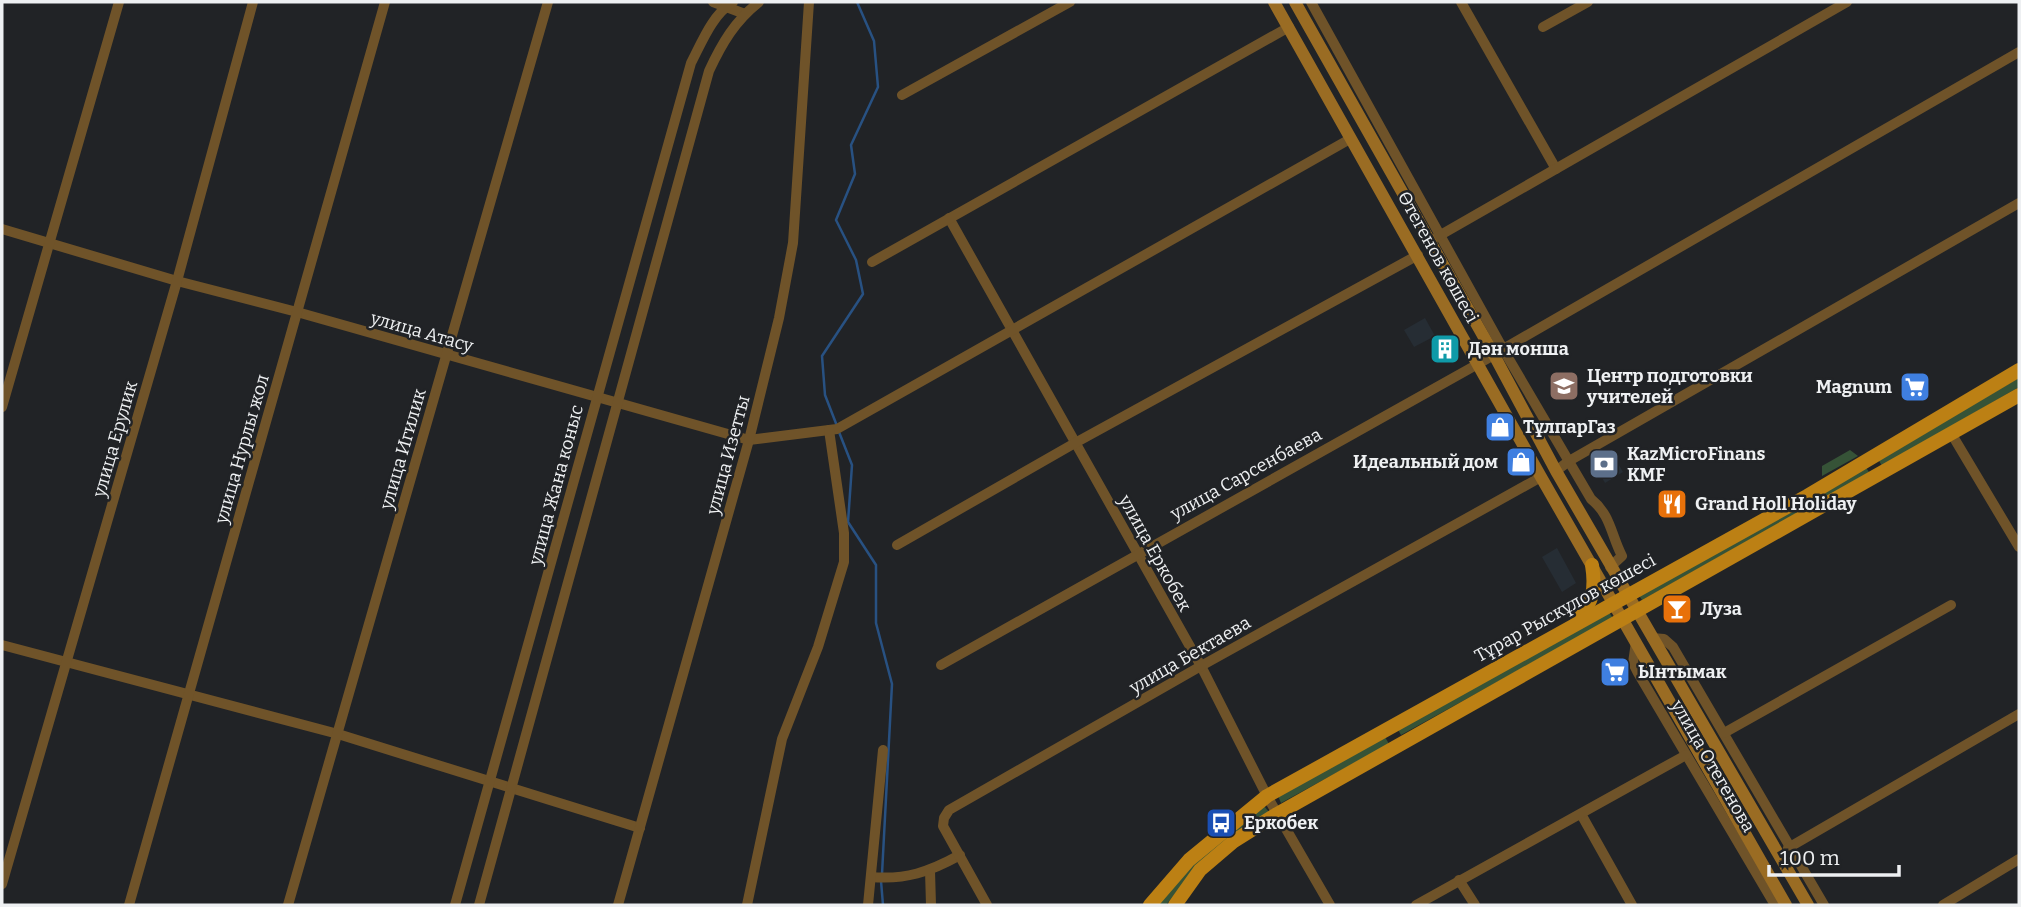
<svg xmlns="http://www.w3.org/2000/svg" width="2021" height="907" viewBox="0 0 2021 907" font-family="Bitter,serif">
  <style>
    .built { fill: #262d34 }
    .green { fill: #365337 }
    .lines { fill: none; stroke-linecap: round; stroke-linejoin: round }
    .stream { stroke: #285182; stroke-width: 2.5 }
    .street { stroke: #6f5329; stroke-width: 10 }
    .secondary { stroke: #9a6c23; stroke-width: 12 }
    .primary { stroke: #bc8014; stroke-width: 14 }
    .labels { text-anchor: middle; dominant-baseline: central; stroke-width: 5; stroke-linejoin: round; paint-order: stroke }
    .street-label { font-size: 18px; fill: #eef0f2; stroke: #212326 }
    .poi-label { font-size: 18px; font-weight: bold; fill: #eef0f2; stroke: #212326; text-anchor: start }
  </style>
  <rect width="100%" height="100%" fill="#212326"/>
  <g class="built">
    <path d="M1425,318l10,18 -21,11 -10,-17z"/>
    <path d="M1612,453l11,19 -18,11 -11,-19z"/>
    <path d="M1557,548l19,35 -14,9 -20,-35z"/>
  </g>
  <g class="green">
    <path d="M2019,378v9l-137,79 -4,-7z"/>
    <path d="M1850,450l8,6 -36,20v-10z"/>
    <path d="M1865,466l4,6 -53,32 -4,-7z"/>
    <path d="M1804,501l4,6 -166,93 -4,-6z"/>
    <path d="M1608,611l5,7 -212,117 -4,-7z"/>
    <path d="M1385,737l4,7 -108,59 -3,-7z"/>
    <path d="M1264,806l5,6 -73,55 -30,38h-8l35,-42z"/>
  </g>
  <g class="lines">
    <g class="stream">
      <path d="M837,426l-12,-31 -3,-39 41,-62 -7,-34 -20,-40 19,-46 -4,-29 27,-58 -4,-46 -17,-39"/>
      <path d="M839,432l13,33 -4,57 28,43v58l16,61 -10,190"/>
      <path d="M881,881l2,24"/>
    </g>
    <g class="street">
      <path d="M713,2l32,12"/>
      <path d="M1311,2l192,347 88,150c20,16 20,36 31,57l-12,11"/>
      <path d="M1461,2l95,167"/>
      <path d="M1543,27l45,-25"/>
      <path d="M902,95l168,-93"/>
      <path d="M949,218l252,448 66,130 63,109"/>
      <path d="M2,229l175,52 120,31 452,128 88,-11 513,-290"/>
      <path d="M1437,237l410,-235"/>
      <path d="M872,262l417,-235"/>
      <path d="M1503,349l516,-297"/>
      <path d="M2,407l117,-405"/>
      <path d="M1951,433l68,114"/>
      <path d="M1556,471l13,-10 450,-258"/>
      <path d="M897,545l178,-102 343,-188"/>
      <path d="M1652,638l12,1 9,8 151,258"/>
      <path d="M1636,642l-3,21 5,10 137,232"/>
      <path d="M2,645l336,89 302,94"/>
      <path d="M941,665l553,-310"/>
      <path d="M1724,733l227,-128"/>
      <path d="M1581,814l51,91"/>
      <path d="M1788,848l231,-134"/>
      <path d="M930,871l1,34"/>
      <path d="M871,877c35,3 58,-5 89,-22"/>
      <path d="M1459,880l16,25"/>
      <path d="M2,884l175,-603 76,-279"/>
      <path d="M129,905l256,-903"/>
      <path d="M288,905l260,-903"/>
      <path d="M455,905l236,-842c11,-21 21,-48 42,-61"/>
      <path d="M479,905l230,-834c13,-28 26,-50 50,-69"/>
      <path d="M618,905l131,-465 30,-122 14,-75 16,-241"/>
      <path d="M747,905l35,-166 36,-92 26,-85v-29l-15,-103"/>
      <path d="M868,905l15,-155"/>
      <path d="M987,905l-44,-79 1,-8 5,-8 252,-144 340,-189"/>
      <path d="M1416,905l270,-150"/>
      <path d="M1943,905l76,-46"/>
    </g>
    <g class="secondary">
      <path d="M1274,2l267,475 245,428"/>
      <path d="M1295,2l199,353 62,116 252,434"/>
    </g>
    <g class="primary">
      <path d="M1577,621c16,-20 19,-31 15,-56"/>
      <path d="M1150,905l39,-45 78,-64 540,-300 212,-126"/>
      <path d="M1175,905l25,-35 34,-29 43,-27 742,-419"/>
    </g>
  </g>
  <defs>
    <g id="building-square" transform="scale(1.575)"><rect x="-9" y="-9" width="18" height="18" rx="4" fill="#0f9aa8" stroke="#212326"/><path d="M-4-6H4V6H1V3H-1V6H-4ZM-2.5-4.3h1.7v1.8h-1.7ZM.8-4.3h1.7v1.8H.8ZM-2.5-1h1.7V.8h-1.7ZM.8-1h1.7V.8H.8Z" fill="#fff"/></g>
    <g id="school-square" transform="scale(1.575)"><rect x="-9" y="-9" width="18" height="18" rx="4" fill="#8d6e63" stroke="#212326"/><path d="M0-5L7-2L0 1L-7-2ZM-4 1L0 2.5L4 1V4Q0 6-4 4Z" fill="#fff"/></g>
    <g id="supermarket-square" transform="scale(1.575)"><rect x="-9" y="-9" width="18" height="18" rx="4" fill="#3f7fe0" stroke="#212326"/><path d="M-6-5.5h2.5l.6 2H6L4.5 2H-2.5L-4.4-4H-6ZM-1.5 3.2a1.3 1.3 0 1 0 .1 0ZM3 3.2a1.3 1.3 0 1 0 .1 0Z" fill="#fff"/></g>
    <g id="shop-square" transform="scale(1.575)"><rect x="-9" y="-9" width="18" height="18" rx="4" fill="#3f7fe0" stroke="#212326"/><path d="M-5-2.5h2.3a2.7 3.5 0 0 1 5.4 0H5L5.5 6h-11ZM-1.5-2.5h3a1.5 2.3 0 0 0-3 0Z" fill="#fff"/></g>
    <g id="bank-square" transform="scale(1.575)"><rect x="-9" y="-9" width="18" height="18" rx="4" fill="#5c6f8a" stroke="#212326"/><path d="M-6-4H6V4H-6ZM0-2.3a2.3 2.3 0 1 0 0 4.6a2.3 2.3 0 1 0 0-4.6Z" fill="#fff"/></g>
    <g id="restaurant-square" transform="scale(1.575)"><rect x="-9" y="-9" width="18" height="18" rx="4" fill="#e8710a" stroke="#212326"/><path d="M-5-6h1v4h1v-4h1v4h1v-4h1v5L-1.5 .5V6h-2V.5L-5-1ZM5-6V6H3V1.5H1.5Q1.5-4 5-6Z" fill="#fff"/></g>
    <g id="bar-square" transform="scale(1.575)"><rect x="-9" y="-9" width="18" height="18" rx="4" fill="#e8710a" stroke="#212326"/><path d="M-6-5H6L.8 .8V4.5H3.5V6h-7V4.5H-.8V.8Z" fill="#fff"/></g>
    <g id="bus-square" transform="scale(1.575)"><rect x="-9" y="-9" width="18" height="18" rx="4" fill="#1a4fb4" stroke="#212326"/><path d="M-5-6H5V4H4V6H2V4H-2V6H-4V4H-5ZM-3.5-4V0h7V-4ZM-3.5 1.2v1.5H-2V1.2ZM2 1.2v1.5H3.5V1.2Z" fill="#fff"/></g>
  </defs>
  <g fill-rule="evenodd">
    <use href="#building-square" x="1445" y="349"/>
    <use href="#school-square" x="1564" y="386"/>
    <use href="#supermarket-square" x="1915" y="387"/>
    <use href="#shop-square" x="1500" y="427"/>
    <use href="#shop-square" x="1521" y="462"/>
    <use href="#bank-square" x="1604" y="464"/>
    <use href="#restaurant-square" x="1672" y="504"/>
    <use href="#bar-square" x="1677" y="609"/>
    <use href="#supermarket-square" x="1615" y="672"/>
    <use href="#bus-square" x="1221" y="823"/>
  </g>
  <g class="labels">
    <g class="street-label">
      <text transform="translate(1438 257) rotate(61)">Өтегенов көшесі</text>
      <text transform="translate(422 332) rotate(16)">улица Атасу</text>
      <text transform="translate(115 439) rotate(-74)">улица Ерулик</text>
      <text transform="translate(242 449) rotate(-74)">улица Нурлы жол</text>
      <text transform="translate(403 449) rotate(-74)">улица Игилик</text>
      <text transform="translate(728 455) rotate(-75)">улица Изетты</text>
      <text transform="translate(1246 474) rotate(-29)">улица Сарсенбаева</text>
      <text transform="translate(556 485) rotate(-75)">улица Жана коныс</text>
      <text transform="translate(1155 553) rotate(61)">улица Еркобек</text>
      <text transform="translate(1565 608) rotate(-29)">Тұрар Рыскұлов көшесі</text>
      <text transform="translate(1190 655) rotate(-30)">улица Бектаева</text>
      <text transform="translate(1713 766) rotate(60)">улица Отегенова</text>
    </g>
    <g class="poi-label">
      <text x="1468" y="349">Дән монша</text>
      <text x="1587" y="376">Центр подготовки<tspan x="1587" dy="21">учителей</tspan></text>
      <text x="1892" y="387" text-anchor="end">Magnum</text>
      <text x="1523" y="427">ТұлпарГаз</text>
      <text x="1627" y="454">KazMicroFinans<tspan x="1627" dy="21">KMF</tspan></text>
      <text x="1498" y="462" text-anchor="end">Идеальный дом</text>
      <text x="1695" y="504">Grand Holl Holiday</text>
      <text x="1700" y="609">Луза</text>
      <text x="1638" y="672">Ынтымак</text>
      <text x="1244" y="823">Еркобек</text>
    </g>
  </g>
  <rect width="2021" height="907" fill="none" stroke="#eef0f2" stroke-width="7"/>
  <path d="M1769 865v10h130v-10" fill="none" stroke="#eef0f2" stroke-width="3.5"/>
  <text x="1780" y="865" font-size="21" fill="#eef0f2" stroke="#212326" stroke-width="5" paint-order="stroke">100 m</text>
</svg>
